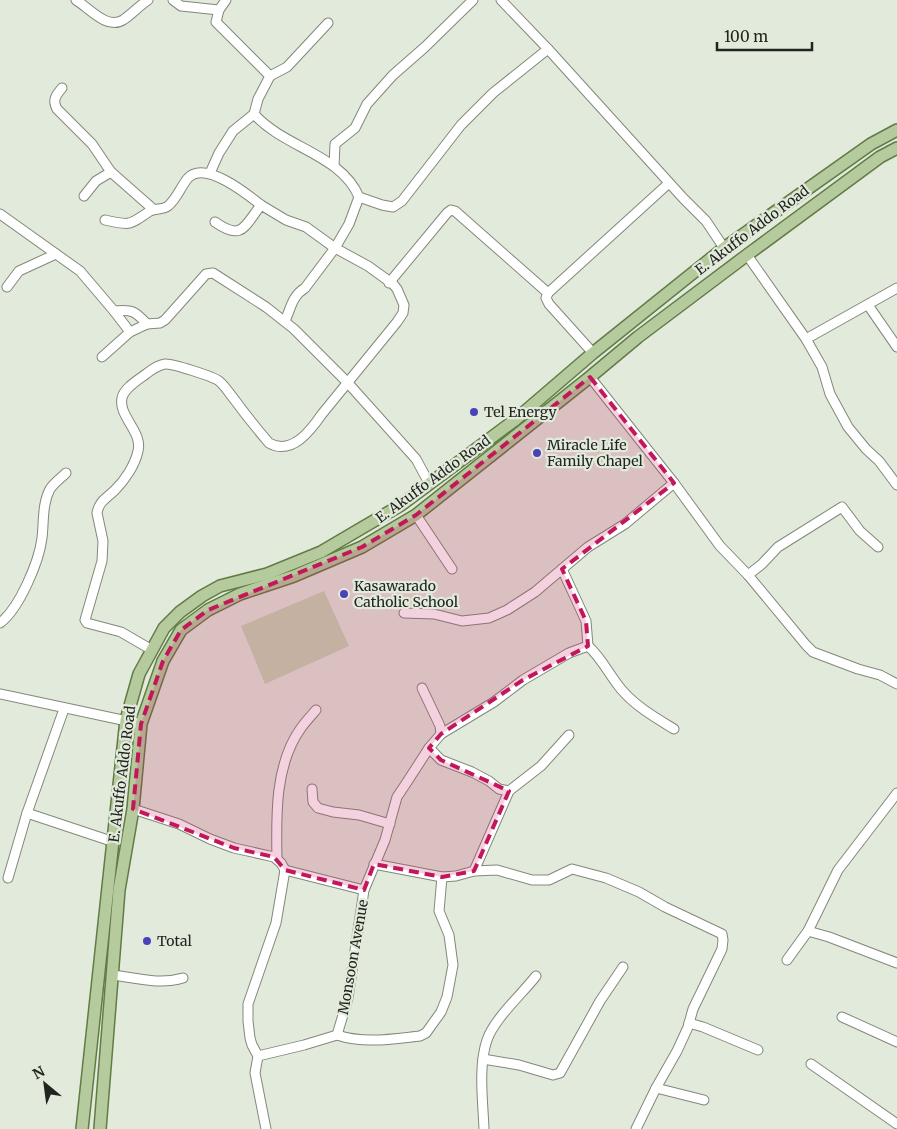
<svg xmlns="http://www.w3.org/2000/svg" width="897" height="1129" viewBox="0 0 897 1129" font-family="Merriweather,serif">
  <style>
    .green { fill: #c5d7b4 }
    .lines { fill: none; stroke-linecap: round; stroke-linejoin: round }
    .minor-casing { stroke: #82897b; stroke-width: 11 }
    .major-casing { stroke: #627b46; stroke-width: 14 }
    .minor { stroke: #fff; stroke-width: 9 }
    .major { stroke: #b5cb9d; stroke-width: 11 }
    .marked { fill: #c2185b; fill-opacity: 0.2; stroke: #c2185b; stroke-width: 4; stroke-dasharray: 10 6; stroke-linejoin: round }
    .poi-dot { fill: #4a42b9; stroke: #e2eadb; stroke-width: 2 }
    .labels { text-anchor: middle; dominant-baseline: central; stroke-width: 4.5; stroke-linejoin: round; paint-order: stroke }
    .street-label { font-size: 14px; fill: #22251f; stroke: #e2eadb }
    .poi-label { font-size: 14px; fill: #22251f; stroke: #e2eadb; text-anchor: start }
  </style>
  <rect width="100%" height="100%" fill="#e2eadb"/>
  <path class="green" d="M324,591l25,55 -84,38 -24,-58z"/>
  <g class="lines">
    <g class="minor-casing">
      <g id="minor">
        <path d="M76,0c13,8 31,30 47,20 9,-6 16,-14 25,-20"/>
        <path d="M173,0l8,6 38,4"/>
        <path d="M226,0l-7,10 -3,12 54,54 -12,23 -4,15c30,34 87,40 105,83l-10,27 -14,24 -30,40c-13,8 -14,20 -20,33"/>
        <path d="M501,0l47,49 135,149 23,23 18,27"/>
        <path d="M270,76l17,-9 41,-44"/>
        <path d="M62,88c-6,7 -10,12 -5,21l35,35 19,28 42,37"/>
        <path d="M334,166l1,-22 20,-16 12,-24 26,-29 32,-28 48,-47"/>
        <path d="M210,173l9,-20 14,-22 21,-17"/>
        <path d="M84,196l12,-15 15,-9"/>
        <path d="M359,197l23,8 11,2 9,-6 59,-76 32,-32 55,-44"/>
        <path d="M0,214l80,57 34,40c18,-2 21,0 33,13l13,-1 5,-3 41,-46 7,-1 53,34 28,22 53,53 69,77 13,24"/>
        <path d="M105,220c26,6 24,5 45,-9 6,-3 13,-1 18,-5 9,-7 13,-20 20,-28 17,-18 59,16 73,27"/>
        <path d="M747,255l59,84 16,28 8,27 18,33 18,22 13,12 18,24"/>
        <path d="M389,283l58,-70 4,-3 4,1 93,82"/>
        <path d="M7,287l12,-16 37,-17"/>
        <path d="M868,305l29,42"/>
        <path d="M114,311l16,21"/>
        <path d="M806,339l91,-51"/>
        <path d="M593,353l-44,-49 -3,-6 2,-5 121,-110"/>
        <path d="M102,357l28,-25 17,-8"/>
        <path d="M590,377l84,106 46,63 28,29 58,70 7,7 45,17 22,6 17,9"/>
        <path d="M416,515l36,54"/>
        <path d="M562,569l24,52 2,25"/>
        <path d="M748,575l14,-11 16,-17 64,-40 18,24 18,16"/>
        <path d="M404,613l30,1 28,7 27,-3 18,-8 28,-18 53,-45 37,-23 49,-41"/>
        <path d="M0,623c19,-14 39,-61 42,-85 2,-16 0,-34 8,-49 4,-6 11,-11 16,-16"/>
        <path d="M152,650l-31,-18 -34,-9 -2,-3 17,-59 1,-20 -6,-28c2,-12 10,-15 18,-23 10,-10 20,-25 23,-39 5,-19 -20,-35 -16,-53 2,-10 16,-18 24,-24 5,-4 12,-9 19,-10 7,-1 49,13 54,17 6,5 10,12 15,18 11,15 23,30 35,44 23,13 42,-13 53,-29l75,-92 6,-9 1,-8 -7,-16 -4,-5 -25,-18 -33,-18 -29,-21 -20,-7 -25,-15c-17,22 -19,36 -46,17"/>
        <path d="M422,688l18,38 1,8"/>
        <path d="M0,694l141,30"/>
        <path d="M429,748l12,12 31,12 17,9 10,8 10,2"/>
        <path d="M312,789l1,13 5,6 15,4 26,3 31,9"/>
        <path d="M133,809l46,15 31,15 24,9 40,9 7,6 4,7"/>
        <path d="M27,813l87,29"/>
        <path d="M277,859c-1,-44 -2,-95 24,-131 5,-7 10,-12 15,-18"/>
        <path d="M374,864l68,13 14,-1 18,-5 23,-1 35,10h17l23,-11 34,9 33,14 26,15 57,27 1,6 -1,9 -29,60 -5,18 -11,24 -21,37 -20,41"/>
        <path d="M285,870l79,20"/>
        <path d="M474,871l35,-80 32,-25 28,-31"/>
        <path d="M8,878l19,-65 37,-104"/>
        <path d="M808,931l21,6 68,26"/>
        <path d="M787,960l21,-29 30,-61 59,-77"/>
        <path d="M113,975c24,3 46,10 70,3"/>
        <path d="M842,1017l55,25"/>
        <path d="M689,1023l14,4 55,23"/>
        <path d="M337,1035l11,-37 16,-108 21,-50 12,-43 10,-15 22,-34 12,-14 53,-32 29,-22 46,-27 19,-7c14,12 21,29 33,43 14,17 35,29 53,40"/>
        <path d="M337,1035c27,9 55,4 83,1l6,-3 15,-21 6,-15 6,-32 -4,-30 -10,-24 3,-34"/>
        <path d="M258,1056l46,-11 33,-10"/>
        <path d="M483,1059l36,6 34,10 7,-2 40,-72 23,-34"/>
        <path d="M811,1064l86,60"/>
        <path d="M656,1088l48,12"/>
        <path d="M266,1129l-11,-56 3,-17 -6,-11 -2,-7 -2,-17v-17l28,-81 9,-53"/>
        <path d="M484,1129c-1,-27 -6,-63 3,-89 7,-21 35,-46 49,-64"/>
      </g>
    </g>
    <g class="major-casing">
      <g id="major">
        <path d="M82,1129l44,-409 13,-46 25,-46 16,-16 22,-16 18,-10 47,-12 54,-22 80,-47 114,-85 78,-67 131,-105 147,-104 26,-14"/>
        <path d="M100,1129l19,-239 14,-81 8,-85 22,-63 18,-31 27,-20 32,-16 54,-18 68,-29 54,-32 174,-138 48,-40 109,-82 133,-98 17,-9"/>
      </g>
    </g>
    <use href="#minor" class="minor"/>
    <use href="#major" class="major"/>
  </g>
  <path class="marked" d="M590,377l84,106 -112,86 24,52 2,25 -65,34 -82,54 -12,14 12,12 68,31 -35,80 -32,6 -68,-13 -10,26 -79,-20 -11,-13 -40,-9 -101,-39 8,-85 22,-63 18,-31 27,-20 154,-63 54,-32z"/>
  <g class="poi-dot">
    <circle cx="474" cy="412" r="5"/>
    <circle cx="537" cy="453" r="5"/>
    <circle cx="344" cy="594" r="5"/>
    <circle cx="147" cy="941" r="5"/>
  </g>
  <g class="labels">
    <g class="street-label">
      <text transform="translate(752 230) rotate(-37)">E. Akuffo Addo Road</text>
      <text transform="translate(433 479) rotate(-36)">E. Akuffo Addo Road</text>
      <text transform="translate(122 774) rotate(-83)">E. Akuffo Addo Road</text>
      <text transform="translate(353 957) rotate(-80)">Monsoon Avenue</text>
    </g>
    <g class="poi-label">
      <text x="484" y="412">Tel Energy</text>
      <text x="547" y="445">Miracle Life<tspan x="547" dy="16">Family Chapel</tspan></text>
      <text x="354" y="586">Kasawarado<tspan x="354" dy="16">Catholic School</tspan></text>
      <text x="157" y="941">Total</text>
    </g>
  </g>
  <g transform="translate(45 1084) rotate(331)" stroke="#e2eadb" stroke-width="4" paint-order="stroke">
  <path d="M0-4L9 19L0 12L-9 19Z" fill="#22251f"/>
  <text y="-8" font-size="14" font-weight="bold" text-anchor="middle" fill="#22251f">N</text>
  </g>
  <path d="M717 42v8h95v-8" fill="none" stroke="#22251f" stroke-width="2.5"/>
  <text x="724" y="42" font-size="15" fill="#22251f" stroke="#e2eadb" stroke-width="4" paint-order="stroke">100 m</text>
</svg>
